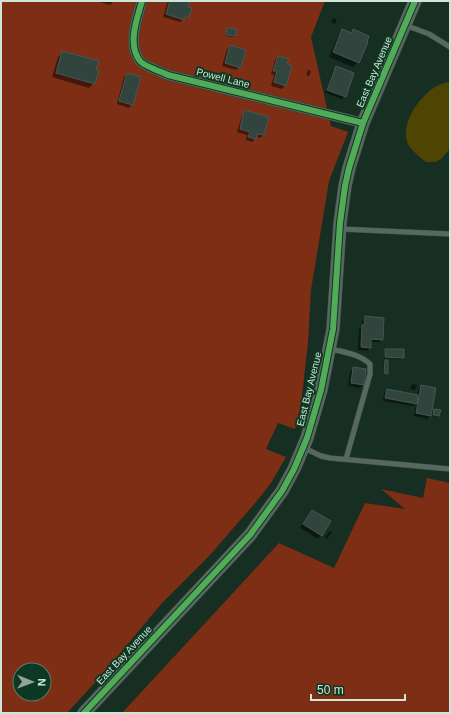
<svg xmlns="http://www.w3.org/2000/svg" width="451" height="714" viewBox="0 0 451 714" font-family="Arial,sans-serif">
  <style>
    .green { fill: #7d2e14; fill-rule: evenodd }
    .water { fill: #4f4503 }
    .shadow { fill: #0007 }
    .building { fill: #31443d; stroke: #445951 }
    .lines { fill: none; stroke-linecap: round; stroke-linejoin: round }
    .service-casing { stroke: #36473d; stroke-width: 6 }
    .minor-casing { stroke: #36473d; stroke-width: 11 }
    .tertiary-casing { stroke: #36473d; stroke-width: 14 }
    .service { stroke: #57685e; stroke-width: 5 }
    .minor { stroke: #57685e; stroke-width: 10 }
    .tertiary { stroke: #57685e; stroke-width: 13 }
    .cycleway-casing { stroke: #0d3822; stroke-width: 8 }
    .cycleway { stroke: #51ab58; stroke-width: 6 }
    .labels { text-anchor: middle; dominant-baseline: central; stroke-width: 4; stroke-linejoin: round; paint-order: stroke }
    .street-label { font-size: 10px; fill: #cfe5d6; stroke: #0d3822 }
  </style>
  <rect width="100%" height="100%" fill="#172e22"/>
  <g class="green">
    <path d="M1,1h324l-14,36 20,89 17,6 -19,49 -18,109 -3,52 -7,63 -6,24 -17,-6 -12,26 20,8 -15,26 -15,19 -46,53 -48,48 -60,72 -35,38h-66zM20,670h24v24h-24z"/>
    <path d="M427,478l23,5v230h-328l157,-170 55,25 31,-65 40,6 -24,-20 42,9z"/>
  </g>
  <path class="water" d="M448,82l2,2v65l-9,10 -6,3h-9c-6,-5 -15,-12 -18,-18 -10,-22 18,-59 40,-62z"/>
  <g class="shadow">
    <path d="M100,1h14l-4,4 -10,-3z"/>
    <path d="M168,1h21l-2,7 1,8 -8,6 -17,-5z"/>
    <path d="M333,18l4,2 -2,4 -4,-2z"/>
    <path d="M227,29l8,7 -2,1 -8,-1z"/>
    <path d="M354,30l4,32 -5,5 -24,-10 9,-21 4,-5 8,3z"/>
    <path d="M230,46l10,21 -4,3 -14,-4 5,-17z"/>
    <path d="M63,52l31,31 -5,5 -37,-11 6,-20z"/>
    <path d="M278,57l8,8 -1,20 -3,4 -11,-3 3,-11 -3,-1 4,-14z"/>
    <path d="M336,67l9,29 -3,3 -17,-6 8,-22z"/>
    <path d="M308,70l3,1 -2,5 -3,-1z"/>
    <path d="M128,74l4,30 -3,4 -12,-4 7,-27z"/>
    <path d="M245,112l23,5 -5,18 -3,3 -4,-1 -4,5 -6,-2 1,-5 -10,-3 5,-17z"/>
    <path d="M365,318l17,21 -3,3h-9v5l-3,4 -9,-1 1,-21 3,-2v-6z"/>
    <path d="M386,350l17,7 -2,2 -17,-1v-7z"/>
    <path d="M385,361l2,12 -4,1 1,-12z"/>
    <path d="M354,368l9,17 -3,3 -12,-2 2,-14z"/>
    <path d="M412,384l5,1 -2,5 -5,-1z"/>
    <path d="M421,386l9,27 4,-3 4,6 -1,1 -5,-1 1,-3 -6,6 -13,-3 2,-13 -3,3 -30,-5 1,-8 3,-3 30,6 1,-6z"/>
    <path d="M312,511l17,11 -11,17 -18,-11z"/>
    <path d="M330,531l2,1 -5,7 -2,-2z"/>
  </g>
  <g class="building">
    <path d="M170,1h20l-2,6 4,1 -3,9 -4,-1 -1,4 -18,-6z"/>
    <path d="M227,28l10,1 -1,7 -10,-1z"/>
    <path d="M342,29l10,4 1,-4 16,7 -2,6h1l-9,21 -26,-11z"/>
    <path d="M230,45l16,5 -5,18 -16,-5z"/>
    <path d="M62,51l37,10 -3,9h3l-4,14 -39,-11z"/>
    <path d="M278,56l11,3 -2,5 5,2 -6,20 -12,-4 3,-11h-4z"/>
    <path d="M336,66l18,7 -8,24 -19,-7z"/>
    <path d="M127,73l14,4 -8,28 -14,-4z"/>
    <path d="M244,110l25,7 -5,18 -6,-1 -2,5 -8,-2 2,-5 -10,-3z"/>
    <path d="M365,316l19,2 -1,22 -12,-1v9l-10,-1 1,-22h2z"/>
    <path d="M385,349h19v9l-19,-1z"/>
    <path d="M385,360h3v14l-4,-1z"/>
    <path d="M353,367l13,2 -2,16 -13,-2z"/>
    <path d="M421,385l15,3 -5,28 -15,-3z"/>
    <path d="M387,389l31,6 -1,9 -32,-6z"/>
    <path d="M434,409l7,1 -2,6 -6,-1z"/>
    <path d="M312,510l19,11 -9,15 -19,-12z"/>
  </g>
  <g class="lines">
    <g class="service-casing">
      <g id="service">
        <path d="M405,25l24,9 21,13"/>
        <path d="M341,229l109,5"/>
        <path d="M330,349c14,3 29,5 40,15v10l-24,85"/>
        <path d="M304,448l17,8 9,2 120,11"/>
      </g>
    </g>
    <g class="minor-casing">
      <path id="minor" d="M142,1c-5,18 -15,43 -2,60 4,5 22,11 28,14l195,48"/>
    </g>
    <g class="tertiary-casing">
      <path id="tertiary" d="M84,713l166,-178 32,-44 12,-22 13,-31 14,-48 12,-61 7,-106 5,-37 4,-18 14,-45 52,-122"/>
    </g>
    <use href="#service" class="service"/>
    <use href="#minor" class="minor"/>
    <use href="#tertiary" class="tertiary"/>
    <g class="cycleway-casing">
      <g id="cycleway">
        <path d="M142,1c-5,18 -15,43 -2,60 4,5 22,11 28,14l195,48"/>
        <path d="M84,713l166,-178 32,-44 12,-22 13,-31 14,-48 12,-61 7,-106 5,-37 4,-18 14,-45 52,-122"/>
      </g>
    </g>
    <use href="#cycleway" class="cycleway"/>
  </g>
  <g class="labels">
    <g class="street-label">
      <text transform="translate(374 72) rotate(-67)">East Bay Avenue</text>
      <text transform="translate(223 78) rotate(14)">Powell Lane</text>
      <text transform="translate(309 389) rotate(-76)">East Bay Avenue</text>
      <text transform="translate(124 655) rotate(-47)">East Bay Avenue</text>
    </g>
  </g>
  <rect width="451" height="714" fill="none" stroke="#cfe5d6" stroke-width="4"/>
  <g transform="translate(32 682) rotate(91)"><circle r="19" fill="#0d3822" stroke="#5b7d6a"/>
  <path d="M0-3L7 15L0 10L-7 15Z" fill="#8fa597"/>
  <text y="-6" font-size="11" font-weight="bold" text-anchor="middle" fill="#cfe5d6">N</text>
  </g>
  <path d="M311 694v6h94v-6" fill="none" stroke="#cfe5d6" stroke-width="2"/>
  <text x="317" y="694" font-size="12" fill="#cfe5d6" stroke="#0d3822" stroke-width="3" paint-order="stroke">50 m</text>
</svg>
